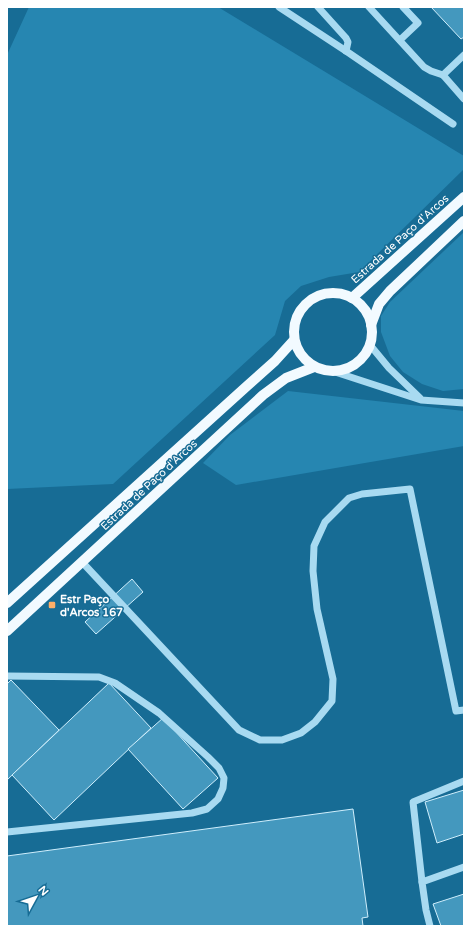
<svg xmlns="http://www.w3.org/2000/svg" width="471" height="933" viewBox="0 0 471 933" font-family="'Varela Round',sans-serif">
  <style>
    .green { fill: #2686b1 }
    .building { fill: #4498be; stroke: #cfeefc }
    .lines { fill: none; stroke-linecap: round; stroke-linejoin: round }
    .minor { stroke: #a8daf1; stroke-width: 7 }
    .major { stroke: #f2faff; stroke-width: 10 }
    .poi-dot { fill: #ffaf68; stroke: #176c95; stroke-width: 1.5 }
    .labels { text-anchor: middle; dominant-baseline: central; stroke-width: 3; stroke-linejoin: round; paint-order: stroke }
    .street-label { font-size: 11px; fill: #fff; stroke: #176c95 }
    .poi-label { font-size: 11px; font-weight: bold; fill: #fff; stroke: #176c95; text-anchor: start }
  </style>
  <rect width="100%" height="100%" fill="#176c95"/>
  <g class="green">
    <path d="M29,7h189l246,149v13l-105,103 -30,5 -28,9 -16,15 -10,34 -162,149 -106,5v-434z"/>
    <path d="M464,232v157l-21,2 -21,-7 -19,-12 -13,-16 -9,-24v-16l9,-14z"/>
    <path d="M288,391l176,20v35l-228,39 -33,-22 27,-28z"/>
  </g>
  <g class="building">
    <path d="M431,7h33v30l-3,2z"/>
    <path d="M132,579l11,13 -47,42 -11,-12z"/>
    <path d="M11,680l48,50 -52,50v-96z"/>
    <path d="M109,683l42,45 -97,92 -42,-45z"/>
    <path d="M163,718l55,60 -35,31 -55,-60z"/>
    <path d="M464,790v44l-27,9 -12,-41z"/>
    <path d="M353,809l15,108 -6,1 1,8h-356v-70z"/>
    <path d="M464,894v32h-23l-8,-22z"/>
  </g>
  <g class="lines">
    <g class="minor">
      <path d="M279,7l67,44 107,73"/>
      <path d="M318,7l28,31 2,4 -2,9"/>
      <path d="M369,7l55,60 7,4 12,4 21,24"/>
      <path d="M400,40l18,-17 -15,-16"/>
      <path d="M443,75l21,-20"/>
      <path d="M370,345l19,23 31,30"/>
      <path d="M335,372l86,28 43,3"/>
      <path d="M82,562l157,168 21,10h22l19,-7 14,-11 17,-21 1,-22 -16,-70 -4,-38 1,-25 11,-24 24,-24 13,-4 48,-5 46,222 8,-1"/>
      <path d="M7,676l92,1 16,6 44,30 49,44 11,11 5,10 -1,10 -5,11 -11,10 -15,4 -185,19"/>
      <path d="M422,882l-9,-80 51,-21"/>
      <path d="M430,926l-4,-16 -4,-28 42,-15"/>
    </g>
    <g class="major">
      <circle cx="333" cy="332" r="39"/>
      <path d="M352,298l112,-101"/>
      <path d="M371,325l8,-21 11,-13 74,-70"/>
      <path d="M7,603l240,-217 28,-25 19,-21"/>
      <path d="M7,631l256,-236 23,-17 28,-11"/>
    </g>
  </g>
  <rect class="poi-dot" x="48" y="601" width="8" height="8" rx="2"/>
  <g class="labels">
    <g class="street-label">
      <text transform="translate(400 239) rotate(-42)">Estrada de Paço d'Arcos</text>
      <text transform="translate(149 485) rotate(-43)">Estrada de Paço d'Arcos</text>
    </g>
    <g class="poi-label">
      <text x="60" y="599">Estr Paço<tspan x="60" dy="13">d'Arcos 167</tspan></text>
    </g>
  </g>
  <rect width="471" height="933" fill="none" stroke="#ffffff" stroke-width="16"/>
  <g transform="translate(36 897) rotate(50)" stroke="#176c95" stroke-width="3" paint-order="stroke">
  <path d="M0-3L7 15L0 10L-7 15Z" fill="#ffffff"/>
  <text y="-6" font-size="11" font-weight="bold" text-anchor="middle" fill="#ffffff">N</text>
  </g>
</svg>
